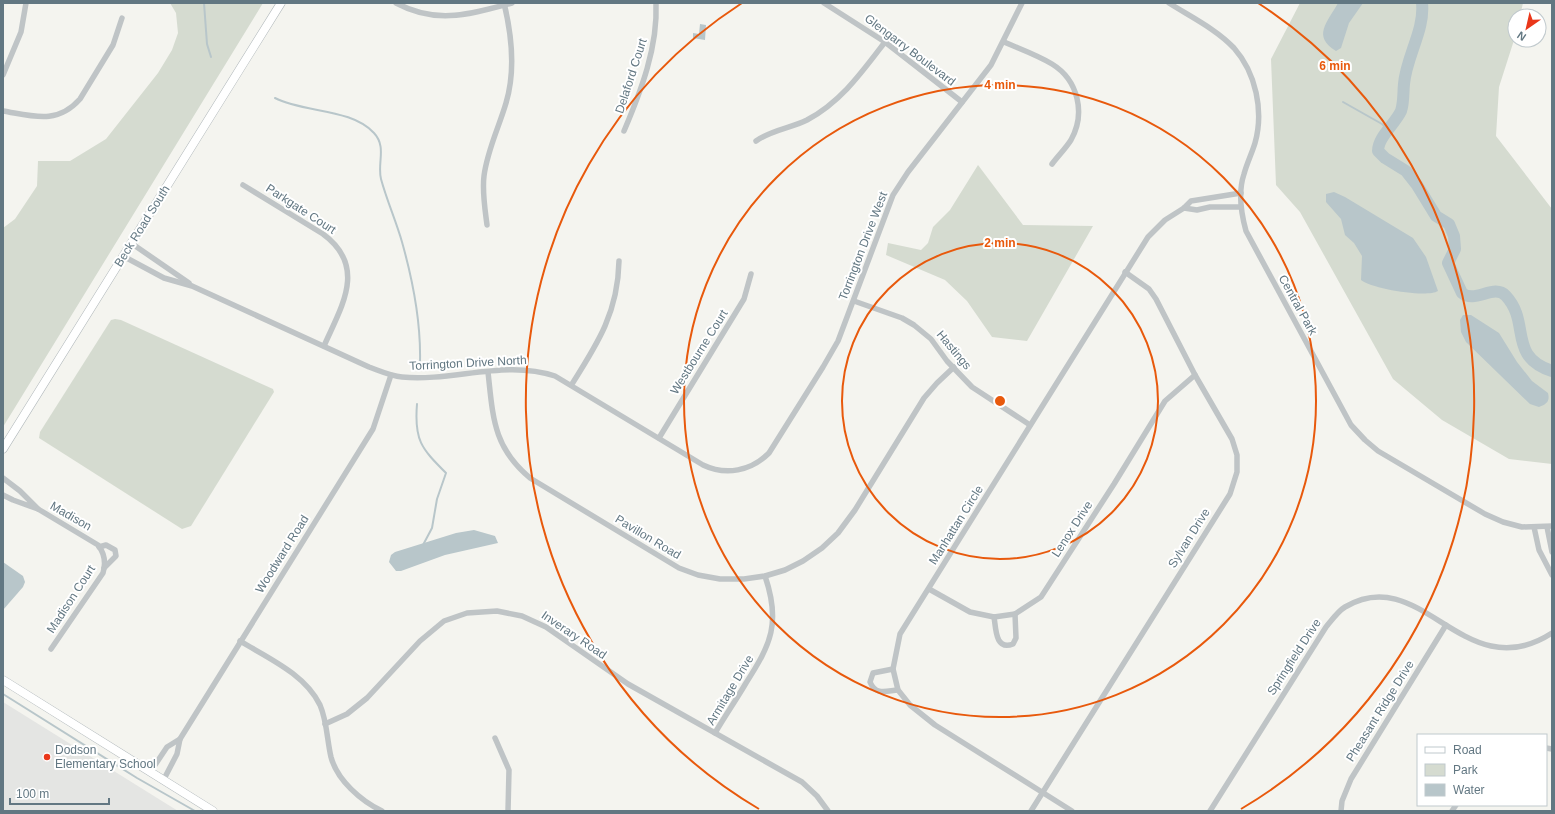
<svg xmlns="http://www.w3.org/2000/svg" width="1555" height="814" viewBox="0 0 1555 814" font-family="Helvetica,sans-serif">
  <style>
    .built { fill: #e4e5e3 }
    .green { fill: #d5dbd0 }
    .water { fill: #b8c6ca }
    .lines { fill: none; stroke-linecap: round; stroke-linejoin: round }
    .stream { stroke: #b8c6ca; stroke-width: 2 }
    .river { stroke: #b8c6ca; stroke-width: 12 }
    .secondary-casing { stroke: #b1b8bb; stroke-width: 9 }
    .street { stroke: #bfc4c6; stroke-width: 5.5 }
    .secondary { stroke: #fff; stroke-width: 8 }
    .ring { fill: none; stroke: #e8590c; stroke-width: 2 }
    .poi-dot { fill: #ea371a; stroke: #fff; stroke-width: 1.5 }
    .labels { text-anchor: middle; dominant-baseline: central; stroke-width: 4; stroke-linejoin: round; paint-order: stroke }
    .street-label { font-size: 12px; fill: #627782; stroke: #fff }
    .poi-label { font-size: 12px; fill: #627782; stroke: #fff; text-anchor: start }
    .centre { fill: #e8590c; stroke: #fff; stroke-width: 2 }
    .ring-label { font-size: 12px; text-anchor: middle; font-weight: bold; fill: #e8590c; stroke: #fff; stroke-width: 4; stroke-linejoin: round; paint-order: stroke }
  </style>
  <rect width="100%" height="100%" fill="#f4f4ef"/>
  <path class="built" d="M3,702l175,109h-175z"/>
  <g class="green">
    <path d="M170,3h93l-260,424v-199l12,-9 22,-33 1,-25h32l36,-22 52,-66 14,-23 6,-17 -2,-20z"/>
    <path d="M1300,3h223l-3,13h-5v21l-16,50 -3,49 56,73v255l-43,-5 -67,-39 -49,-41 -93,-167 -24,-27 -5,-126z"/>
    <path d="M978,165l45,60 70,1 -66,115 -35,-4 -25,-36 -22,-21 -59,-25 2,-12 33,7 7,-7 5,-16 17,-17z"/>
    <path d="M115,319l6,1 152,69 1,3 -83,134 -9,3 -143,-91 1,-6 71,-112z"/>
  </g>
  <g class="water">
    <path d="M1338,3h25l-14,20 -8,25 -5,3c-24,-15 -9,-28 2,-48z"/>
    <path d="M700,24l6,1 -1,15 -12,-2v-5l6,1z"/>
    <path d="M1334,192l11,5 68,41 13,19 12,34c-11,7 -66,-2 -77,-11l1,-24 -8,-13 -9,-8 -4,-16 -15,-17v-8z"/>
    <path d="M1463,315h8l28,18 18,29 15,19 16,12c2,8 -1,11 -9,14l-9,-3 -64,-62 -5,-10 -1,-12z"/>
    <path d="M474,530l21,6 3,7 -53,12 -44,16h-5l-7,-9 2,-7 4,-3 61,-19z"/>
    <path d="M3,562l20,14 2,6 -2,5 -20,23z"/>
  </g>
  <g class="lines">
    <g class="stream">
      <path d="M204,3l3,41 4,13"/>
      <path d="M275,98c29,15 76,10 99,35 13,14 3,30 7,46 6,22 15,42 21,63 11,39 19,80 18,120"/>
      <path d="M1343,102l39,22 7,6"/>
      <path d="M417,404c-3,36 4,44 29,69l-9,26 -5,29 -9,17"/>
      <path d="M3,694l134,84 58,33"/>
    </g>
    <path class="river" d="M1422,3c3,27 -16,54 -18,81 -1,9 0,18 -3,27 -6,13 -23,26 -23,40l7,7 21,13 11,14 19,31 13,8 5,12 1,13 -7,14 14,30c13,11 32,-10 44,3 25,27 1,60 46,75"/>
    <g class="secondary-casing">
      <g id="secondary">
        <path d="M3,449l278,-446"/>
        <path d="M3,680l210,131"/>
      </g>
    </g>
    <g class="street">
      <path d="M396,3c41,22 74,11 116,0"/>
      <path d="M824,3l61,39 77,60"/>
      <path d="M1169,3c22,14 47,26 65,45 22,25 30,63 21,95 -3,10 -8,20 -11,31 -6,18 -3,39 2,57l105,194 14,15 13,11 107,63 18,8 19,5 30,-1"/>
      <path d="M1004,42c16,7 33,13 48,22 26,16 34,49 19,76 -5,8 -13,16 -19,24"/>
      <path d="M3,75l18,-43 5,-29"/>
      <path d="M3,111c30,5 54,14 77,-12l33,-54 9,-27"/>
      <path d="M624,131c17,-40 34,-84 32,-128"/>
      <path d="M756,141c15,-11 35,-13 51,-21 34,-18 55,-48 78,-78"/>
      <path d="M243,185l80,49c45,33 18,73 1,112"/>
      <path d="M1184,208l13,2 13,-3h31"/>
      <path d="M487,225c-2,-16 -5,-33 -3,-49 3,-25 15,-49 22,-73 10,-33 6,-67 -2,-100"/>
      <path d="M131,243l58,40"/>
      <path d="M123,256l41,22 28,8 177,81c11,4 22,9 33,10 51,5 103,-18 153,-1l148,89c23,11 48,6 66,-12l54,-86 15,-26 55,-146 15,-23 83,-107 31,-62"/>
      <path d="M854,301l48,17 12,7 17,14 16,22 25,26 58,38"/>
      <path d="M488,372c5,45 5,75 42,106l149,90 19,7 22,4h24l21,-3 20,-6 18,-9 19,-13 16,-15 17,-23 69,-112 13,-15 17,-16"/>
      <path d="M572,384c26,-41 46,-72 47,-123"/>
      <path d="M659,438l85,-139 7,-25"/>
      <path d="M3,478l17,13 18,18 -25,-9 -10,-5"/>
      <path d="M38,509l60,36c7,9 8,18 5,28l-52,76"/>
      <path d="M1534,527l5,23 13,25"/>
      <path d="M1547,527l5,25"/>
      <path d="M99,547l7,-2 9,5 1,6 -12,12"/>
      <path d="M929,589l41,23 24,5 21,-3 26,-17 73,-113 51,-83 30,-26"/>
      <path d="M994,617c2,11 1,34 19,27l3,-6 -1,-24"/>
      <path d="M240,641c28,17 65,33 80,64 7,16 7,35 11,52 6,23 30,44 51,54"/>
      <path d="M893,669l-20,4 -3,9c6,14 16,9 28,8"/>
      <path d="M325,724l22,-10 20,-16 53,-57 24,-20 23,-8 30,-2 25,5 24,11 82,57 174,98 15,14 11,15"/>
      <path d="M715,733c10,-17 21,-33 31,-50 25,-39 35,-60 19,-107"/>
      <path d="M495,738l14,32 -1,41"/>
      <path d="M1546,748l6,1"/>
      <path d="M151,771l16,-24 13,-8"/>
      <path d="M164,779l13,-25 3,-15 193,-310 18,-54"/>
      <path d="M1031,811l199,-317 7,-22v-17l-5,-16 -37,-64 -39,-76 -7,-10 -24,-17"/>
      <path d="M1072,811l-137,-86 -25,-20 -12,-15 -5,-21 7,-35 248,-397 17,-17 19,-12 7,-7 50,-8"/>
      <path d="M1210,811l116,-184c5,-6 12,-16 19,-20 77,-46 119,83 207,26"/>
      <path d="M1341,811l1,-10 9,-22 95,-154"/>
      <path d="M1452,811l4,-6"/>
    </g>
    <use href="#secondary" class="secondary"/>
  </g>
  <g class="ring">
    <circle cx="1000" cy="401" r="158"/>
    <circle cx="1000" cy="401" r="316"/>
    <path d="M759 809A474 474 0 0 1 742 3M1258 3A474 474 0 0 1 1241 809"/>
  </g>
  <circle class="poi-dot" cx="47" cy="757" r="4"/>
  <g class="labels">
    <g class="street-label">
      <text transform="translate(910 50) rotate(37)">Glengarry Boulevard</text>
      <text transform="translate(631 76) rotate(-72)">Delaford Court</text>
      <text transform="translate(301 209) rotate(33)">Parkgate Court</text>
      <text transform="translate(142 226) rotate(-58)">Beck Road South</text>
      <text transform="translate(863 246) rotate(-69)">Torrington Drive West</text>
      <text transform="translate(1298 305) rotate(61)">Central Park</text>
      <text transform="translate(954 350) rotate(50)">Hastings</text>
      <text transform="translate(699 352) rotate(-58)">Westbourne Court</text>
      <text transform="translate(468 363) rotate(-3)">Torrington Drive North</text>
      <text transform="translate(71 516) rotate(30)">Madison</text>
      <text transform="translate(956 525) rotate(-58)">Manhattan Circle</text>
      <text transform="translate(1072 529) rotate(-57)">Lenox Drive</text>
      <text transform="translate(648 537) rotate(31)">Pavillon Road</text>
      <text transform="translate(1189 538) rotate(-58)">Sylvan Drive</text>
      <text transform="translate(282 554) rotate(-58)">Woodward Road</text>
      <text transform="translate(71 599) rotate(-57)">Madison Court</text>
      <text transform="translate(574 635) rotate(34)">Inverary Road</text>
      <text transform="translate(1294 657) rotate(-57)">Springfield Drive</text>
      <text transform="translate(730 690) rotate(-59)">Armitage Drive</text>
      <text transform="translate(1380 711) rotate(-58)">Pheasant Ridge Drive</text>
    </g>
    <g class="poi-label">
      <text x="55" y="750">Dodson<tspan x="55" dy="14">Elementary School</tspan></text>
    </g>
  </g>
  <circle cx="1000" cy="401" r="6" class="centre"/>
  <g class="ring-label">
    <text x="1335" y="70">6 min</text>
    <text x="1000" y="89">4 min</text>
    <text x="1000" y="247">2 min</text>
  </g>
  <rect width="1555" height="814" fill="none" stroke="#627782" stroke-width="8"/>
  <rect x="1417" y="734" width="130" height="72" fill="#ffffff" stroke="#c0c9cd"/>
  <rect x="1425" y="747" width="20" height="6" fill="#ffffff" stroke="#c0c9cd"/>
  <text x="1453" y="754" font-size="12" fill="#627782">Road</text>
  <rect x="1425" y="764" width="20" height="12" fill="#d5dbd0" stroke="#c0c9cd"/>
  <text x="1453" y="774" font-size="12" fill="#627782">Park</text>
  <rect x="1425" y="784" width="20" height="12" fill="#b8c6ca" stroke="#c0c9cd"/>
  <text x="1453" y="794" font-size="12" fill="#627782">Water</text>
  <g transform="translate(1527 28) rotate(214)"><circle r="19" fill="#ffffff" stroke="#c0c9cd"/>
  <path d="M0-3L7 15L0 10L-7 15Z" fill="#ea371a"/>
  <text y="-6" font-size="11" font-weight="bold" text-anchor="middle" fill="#627782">N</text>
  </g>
  <path d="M10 798v6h99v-6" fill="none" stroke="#627782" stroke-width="2"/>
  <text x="16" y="798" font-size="12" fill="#627782" stroke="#ffffff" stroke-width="3" paint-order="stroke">100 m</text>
</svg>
